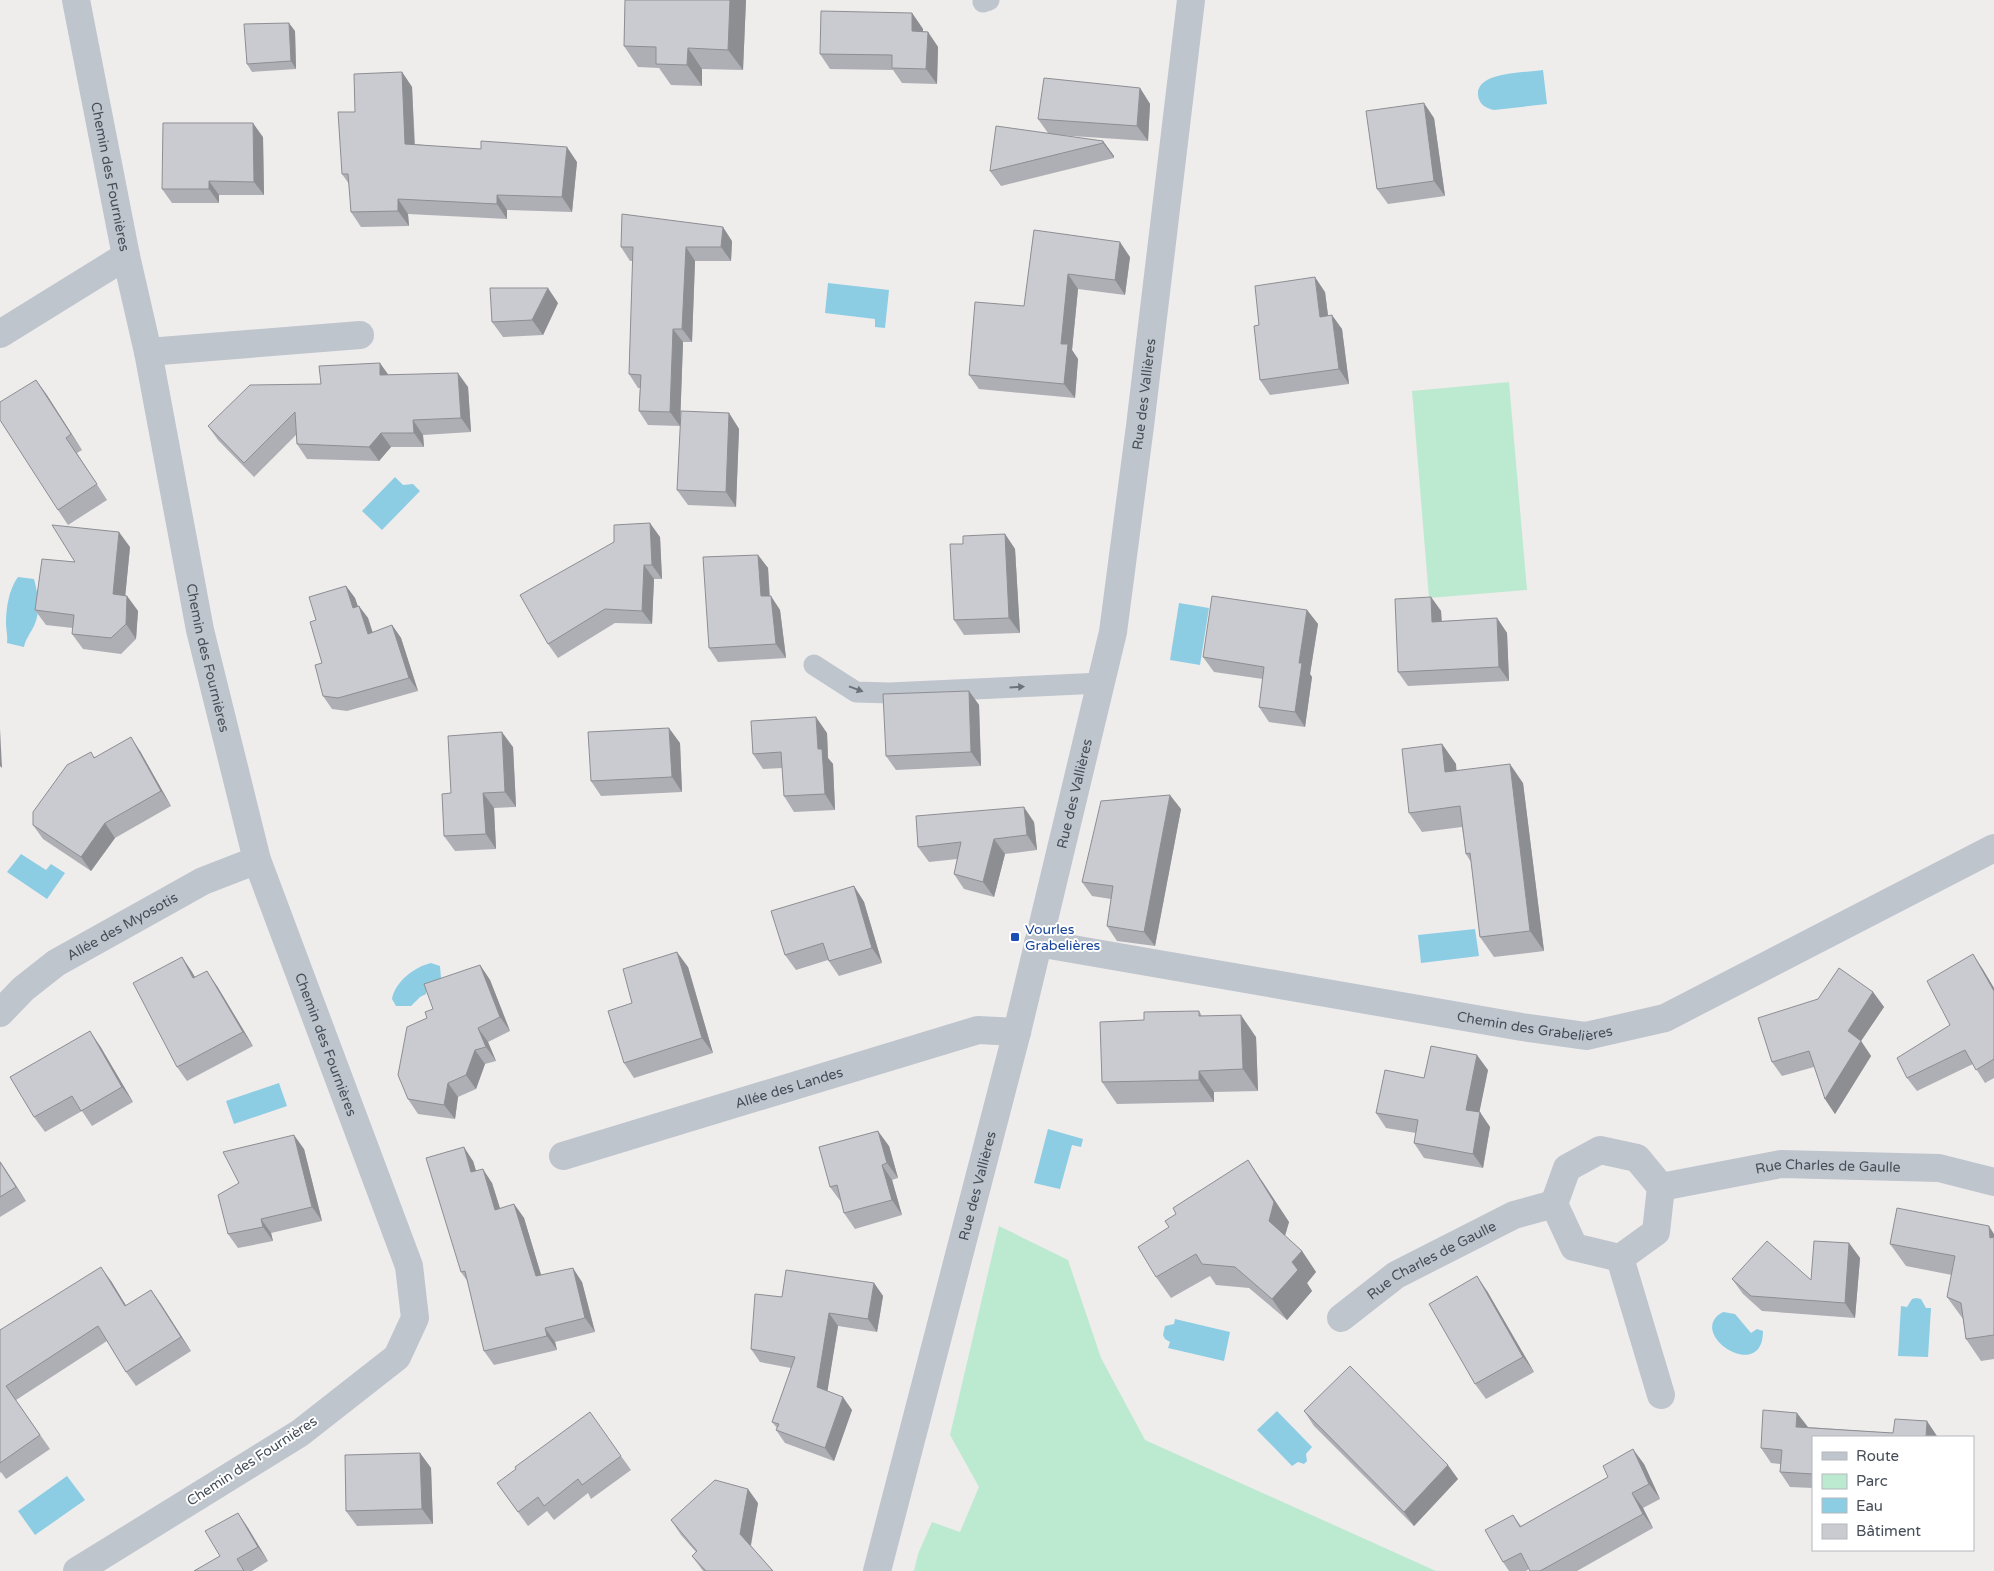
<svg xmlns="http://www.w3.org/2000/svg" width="1994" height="1571" viewBox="0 0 1994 1571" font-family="'Varela Round',sans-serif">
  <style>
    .green { fill: #bcead0 }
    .water { fill: #8ccde4 }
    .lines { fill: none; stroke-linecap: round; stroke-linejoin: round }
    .service { stroke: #bec5cd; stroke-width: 21 }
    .minor { stroke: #bec5cd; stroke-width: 28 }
    .wall { fill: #aeafb4 }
    .shaded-wall { fill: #8d8e92 }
    .building { fill: #cacbd1; stroke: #8d8e92 }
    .oneway { fill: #6a727b }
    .transit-dot { fill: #1a4fb4; stroke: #fff; stroke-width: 2 }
    .labels { text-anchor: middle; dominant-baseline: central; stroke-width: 4; stroke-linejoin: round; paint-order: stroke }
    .street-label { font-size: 14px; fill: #464e58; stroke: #fff }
    .transit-label { font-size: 14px; fill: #164399; stroke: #fff; text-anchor: start }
  </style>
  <rect width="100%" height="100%" fill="#efecec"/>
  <g class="green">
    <path d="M1509,382l18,208 -98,8 -17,-207z"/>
    <path d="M999,1226l69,34 33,98 44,82 291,131h-522l4,-17 14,-32 28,10 19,-45 -29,-52z"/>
  </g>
  <g class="water">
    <path d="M1543,70l4,34 -53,6c-9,-2 -15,-6 -16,-15 -2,-24 48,-22 65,-25z"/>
    <path d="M828,283l61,7 -4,38 -10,-1v-8l-50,-6z"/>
    <path d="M395,477l8,8 10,-1 7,7 -38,39 -20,-19z"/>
    <path d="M18,577l16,2c4,15 7,33 0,47 -4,8 -8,12 -10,21l-17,-4c1,-7 -1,-13 -1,-20 0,-15 3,-34 12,-46z"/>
    <path d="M1179,603l30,5 -9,57 -30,-5z"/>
    <path d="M21,854l25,16 5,-6 14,9 -18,26 -40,-27z"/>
    <path d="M1475,929l4,27 -58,7 -3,-28z"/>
    <path d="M431,963l9,3 1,12 -6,7 -8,3 -1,6 -6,3 -9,9h-15l-4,-7c3,-17 22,-32 39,-36z"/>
    <path d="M279,1083l8,23 -53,18 -8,-23z"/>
    <path d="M1048,1129l35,10 -2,8 -9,-2 -12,44 -26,-6z"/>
    <path d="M1916,1298l5,1 5,9h5l-3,49 -30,-1 3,-50 6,1 5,-8z"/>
    <path d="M1723,1312l12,2 16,19 6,-4 6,2c0,54 -79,2 -40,-19z"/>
    <path d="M1175,1319l55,13 -6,29 -56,-13 2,-6 -5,-3 -2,-4 2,-9 9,-2z"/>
    <path d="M1277,1411l35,36 -6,7 1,7 -3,3 -6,-2 -6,4 -35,-36z"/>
    <path d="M67,1476l18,24 -50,35 -17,-24z"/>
  </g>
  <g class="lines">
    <g class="service">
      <path d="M983,2l6,-2"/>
      <path d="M814,665l42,27 34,1 211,-10"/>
    </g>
    <g class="minor">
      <path id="s1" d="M76,0l50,256 22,96 52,278 57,230 152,406 6,52 -18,39 -97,76 -223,138"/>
      <path d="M0,334l126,-78"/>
      <path d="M148,352l212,-17"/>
      <path id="s2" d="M1038,943l484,84 64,9 79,-18 329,-170"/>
      <path id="s3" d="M0,1013l23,-24 33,-26 147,-82 54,-21"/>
      <path d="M1600,1150l37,8 24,29 -5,45 -36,26 -46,-11 -20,-43 13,-36z"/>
      <path id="s4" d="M563,1156l415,-126 39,2"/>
      <path id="s5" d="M1661,1187l120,-23 158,4 55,14"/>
      <path d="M1620,1258l41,137"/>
      <path id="s6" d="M1341,1318l55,-43 118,-60 40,-11"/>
      <path id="s7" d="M877,1571l140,-539 96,-400 27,-206 51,-426"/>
    </g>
  </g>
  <g class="wall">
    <path d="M625,0h121l-3,70 -41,-1v17l-31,-1 -12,-17 -21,-1 -14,-21z"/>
    <path d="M912,13l11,16v2l5,1 10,15 -1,37 -35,-1 -9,-13 -63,-1 -10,-15z"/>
    <path d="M295,31l1,38 -44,3 -5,-8z"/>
    <path d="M402,72l10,15 3,57 162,18 -5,50 -65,-2v9l-99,-5 1,12 -48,1 -10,-15 -2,-28 -7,-10 13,-62z"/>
    <path d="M1140,88l10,16 -2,37 -91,-6 46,6 11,15v2l-113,28 -11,-15 58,-38 -10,-14z"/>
    <path d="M1434,118l11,78 -57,8 -11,-15z"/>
    <path d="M263,137l1,58h-45v8h-47l-10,-14z"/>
    <path d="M1034,230l96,27 -5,38 -47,-6 -6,61 6,9 -3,39 -96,-9 -10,-14 55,-69z"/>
    <path d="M732,241l-1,20h-36l-3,81h-9l-3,84 -32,-1 -9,-14 1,-23h-2l-9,-14 4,-113h-3l-9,-14z"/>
    <path d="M1325,292l3,23 14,14 7,55 -79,11 -10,-15 -1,-55z"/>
    <path d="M558,303l-15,32 -40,2 -11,-15z"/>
    <path d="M388,375l80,12 3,45 -48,3 1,12h-33l-12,14 -72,-2 -10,-15 -1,-9 -42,42 -36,-37 -10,-14 113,-42z"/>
    <path d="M36,380l46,70 -5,3 30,47 -39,25 -10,-15z"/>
    <path d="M729,413l10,16 -3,78 -48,-2 -11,-15z"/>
    <path d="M1005,534l10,15 5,84 -56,2 -10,-15 9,-76z"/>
    <path d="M660,537l2,42h-8l-2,45 -37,-1 -57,35 -10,-14z"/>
    <path d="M130,547l-5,49h2l11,15 -2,28 -15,15 -38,-5 -11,-15 1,-6 -27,-3 -11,-15 40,-48z"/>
    <path d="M758,555l10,13 2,28 10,14 6,48 -68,4 -9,-14z"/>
    <path d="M346,586l9,12 3,8 10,12 5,15 19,-8 9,13 17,53 -71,20 -15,-2 -9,-13 -1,-33 -6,-43z"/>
    <path d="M1431,597l10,14 1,10 55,-3 10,15 2,48 -101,5 -10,-14z"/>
    <path d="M1307,610l11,14 -8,50 2,3 -7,50 -36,-5 -10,-15 4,-28 -49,-7 -11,-15z"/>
    <path d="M969,691l10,14 2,61 -85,4 -10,-14z"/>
    <path d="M827,733l1,25 5,6 2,46 -41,2 -10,-16 -2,-28 -19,1 -10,-15z"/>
    <path d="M680,743l2,49 -81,4 -10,-15z"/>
    <path d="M1442,744l14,20v6l67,13 21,168 -50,6 -14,-20 -9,-75 -5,-8 -4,-27 -40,5 -13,-19z"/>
    <path d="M513,747l3,60 -22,1 2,41 -41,2 -11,-15 7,-43z"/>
    <path d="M140,751l31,55 -56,32 -24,33 -48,-32 -10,-14 61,-68z"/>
    <path d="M1181,809l-26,137 -38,-5 -10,-15 4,-27 -19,-3 -10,-14z"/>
    <path d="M1034,822l3,28 -32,4 -11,43 -30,-8 -10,-15 3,-15 -28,3 -11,-15z"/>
    <path d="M854,886l10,16 18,61 -43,13 -11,-16 -32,10 -11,-15z"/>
    <path d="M182,957l13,20 22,9 36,60 -66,35 -10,-14z"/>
    <path d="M480,965l10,15 20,51 -22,11 8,19 -11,3 -9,25 -18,8 -3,22 -37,-5 -10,-15 19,-81z"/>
    <path d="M688,967l25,86 -79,25 -10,-15 8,-60z"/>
    <path d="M1982,968l12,20v90l-9,5 -12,-19 -56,27 -10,-13 43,-53z"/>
    <path d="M1873,992l11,15 -23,34 10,15 -36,58 -10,-15 -11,-32 -32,9 -10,-14z"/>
    <path d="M1199,1011l3,5 54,21 2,54 -44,1v10l-97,2 -15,-22 42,-62z"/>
    <path d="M100,1046l33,56 -41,24 -10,-15 -37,21 -11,-15z"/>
    <path d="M1488,1070l-9,42 11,15 -7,41 -59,-10 -10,-15 2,-10 -30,-5 -10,-15 48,-35z"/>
    <path d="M889,1146l9,32 -6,2 10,35 -47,14 -11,-16 -3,-11 -11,-15z"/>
    <path d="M304,1149l18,72 -51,12 2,8 -35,7 -10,-14 11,-51z"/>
    <path d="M0,1161l26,40 -26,16z"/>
    <path d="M473,1161l3,10 16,12 8,26 14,-5 10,14 17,57 41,7 13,50 -40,10 2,8 -63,15 -10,-14 -16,-69 -7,-10z"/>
    <path d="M1262,1181l27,41 -4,14 17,15 14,21 -9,11 5,8 -25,29 -38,-32 -33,-3 -6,-9 -39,22 -15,-21z"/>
    <path d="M1994,1234v125l-13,2 -15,-22 -3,-20 -16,-22 5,-22 -46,-9 -16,-22z"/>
    <path d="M1849,1243l11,15 -5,60 -93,-7 -19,-17 -11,-15 79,1z"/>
    <path d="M111,1281l15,25 25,-16 40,61 -55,35 -10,-14 -19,-31 -91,59 34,49 -44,30 -5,-7 -1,1v-143z"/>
    <path d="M874,1283l9,13 -6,36 -39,-6 -11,65 25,19 -18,51 -49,-18 -9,-13 1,-2 -5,-6 19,-54 -31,-6 -9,-13 31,-52z"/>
    <path d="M1487,1291l47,81 -48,27 -11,-15z"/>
    <path d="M1304,1411l154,68 -44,47 -100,-100z"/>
    <path d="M1807,1427l86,6 44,3v1h-124v51l-23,-1 -10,-15v-8l-9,-1 -10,-15z"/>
    <path d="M420,1453l11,15 2,56 -76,2 -11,-15z"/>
    <path d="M621,1456l10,14 -40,29 -3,-6 -34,27 -7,-9 -19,15 -31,-43z"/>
    <path d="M1644,1464l16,35 -17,9 10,20 -76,43h-47l-1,-2 -3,2h-17l-6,-9 10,-47 8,11z"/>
    <path d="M758,1503l-7,43 22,25h-70l-11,-15 4,-4 -15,-17 -10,-15z"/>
    <path d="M238,1513l10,15 20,33 -16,10h-58l26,-15z"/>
  </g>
  <g class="shaded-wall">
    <path d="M730,0h16l-3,70 -15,-20z"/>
    <path d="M912,13l11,16v17l-11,-15z"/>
    <path d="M289,23l6,8 1,38 -5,-8z"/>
    <path d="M928,32l10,15 -1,37 -11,-15z"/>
    <path d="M688,48l14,21v17l-15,-21z"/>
    <path d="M402,72l10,15 3,72 -10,-15z"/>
    <path d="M1140,88l10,16 -2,37 -11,-15z"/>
    <path d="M1424,103l10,15 11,78 -11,-15z"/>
    <path d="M253,123l10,14 1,58 -10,-13z"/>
    <path d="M1103,141l11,15v2l-11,-15z"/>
    <path d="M567,147l10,15 -5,50 -10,-15z"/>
    <path d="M209,181l10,14v8l-10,-14z"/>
    <path d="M497,195l10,15v9l-10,-15z"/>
    <path d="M398,199l10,15 1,12 -11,-15z"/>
    <path d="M723,227l9,14 -1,20 -10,-14z"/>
    <path d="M1120,242l10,15 -5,38 -10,-15z"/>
    <path d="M686,247l9,14 -3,81 -10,-13z"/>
    <path d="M1068,274l10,15 -6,61 6,9 -3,39 -11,-14 -3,-40z"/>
    <path d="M1315,277l10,15 5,39 -10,-14z"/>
    <path d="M548,288l10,15 -15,32 -11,-15z"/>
    <path d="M1332,315l10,14 7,55 -10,-15z"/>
    <path d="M673,329l10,13 -3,84 -10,-14z"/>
    <path d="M380,363l10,14 -10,-2z"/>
    <path d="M458,373l10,14 3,45 -10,-14z"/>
    <path d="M36,380l11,15 35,55 -11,-16z"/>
    <path d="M729,413l10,16 -3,78 -10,-15z"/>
    <path d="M413,420l10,15 1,12 -10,-14z"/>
    <path d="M381,433l10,14 -12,14 -10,-14z"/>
    <path d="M650,523l10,14 2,42 -10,-14z"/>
    <path d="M119,532l11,15 -6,62 -11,-15z"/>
    <path d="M1005,534l10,15 5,84 -11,-15z"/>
    <path d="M758,555l10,13 2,42 -9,-14z"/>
    <path d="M644,565l10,14 -2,45 -10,-13z"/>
    <path d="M346,586l9,12 7,22 -9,-12z"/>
    <path d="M127,596l11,15 -2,28 -10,-15z"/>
    <path d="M771,596l9,14 6,48 -10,-14z"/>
    <path d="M1431,597l10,14 1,25 -10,-14z"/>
    <path d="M359,606l9,12 9,29 -9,-13z"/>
    <path d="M1307,610l11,14 -8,50 2,3 -7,50 -10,-15 4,-49z"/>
    <path d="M1497,618l10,15 2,48 -10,-14z"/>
    <path d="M392,625l9,13 17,53 -9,-13z"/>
    <path d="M969,691l10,14 2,61 -10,-14z"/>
    <path d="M816,717l11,16 1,25 5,6 2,46 -10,-16 -7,-45z"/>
    <path d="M669,728l11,15 2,49 -10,-15z"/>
    <path d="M0,729l2,39 -2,-2z"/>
    <path d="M502,732l11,15 3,60 -11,-15z"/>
    <path d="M131,737l9,14 31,55 -10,-15z"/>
    <path d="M1442,744l14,20 2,27 -13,-19z"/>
    <path d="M1510,764l13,19 21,168 -14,-20z"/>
    <path d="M483,793l11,15 2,41 -10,-15z"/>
    <path d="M1170,795l11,14 -26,137 -11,-14z"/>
    <path d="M1024,807l10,15 3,28 -10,-15z"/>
    <path d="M105,823l10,15 -24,33 -10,-14z"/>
    <path d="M994,839l11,15 -11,43 -11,-15z"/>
    <path d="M854,886l10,16 18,61 -10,-15z"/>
    <path d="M677,952l11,15 25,86 -11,-15z"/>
    <path d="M1973,954l9,14 12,20v3z"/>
    <path d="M182,957l10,15 11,20 -10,-14z"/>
    <path d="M480,965l10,15 20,51 -10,-14z"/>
    <path d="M207,971l10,15 36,60 -10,-14z"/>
    <path d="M1873,992l11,15 -23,34 10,15 -36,58 -10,-15 23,-68z"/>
    <path d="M1241,1015l15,22 2,54 -15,-22z"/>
    <path d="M478,1028l10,14 8,19 -10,-14z"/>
    <path d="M90,1031l10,15 33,56 -11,-15z"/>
    <path d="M475,1050l10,14 -9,25 -10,-14z"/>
    <path d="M1477,1055l11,15 -11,54 -11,-14z"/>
    <path d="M1199,1071l15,21v10l-15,-22z"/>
    <path d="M448,1083l10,14 -3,22 -11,-14z"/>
    <path d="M1480,1112l10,15 -7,41 -10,-14z"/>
    <path d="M878,1131l11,15 9,32 -11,-15z"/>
    <path d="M294,1135l10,14 18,72 -10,-14z"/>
    <path d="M464,1147l9,14 8,26 -10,-15z"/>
    <path d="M1248,1160l14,21 27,41 -6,20 -14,-21z"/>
    <path d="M0,1161l26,40 -10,-14z"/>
    <path d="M882,1165l10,15 10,35 -10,-15z"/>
    <path d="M483,1169l9,14 13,41 -10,-14z"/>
    <path d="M514,1204l10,14 22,73 -10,-15z"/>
    <path d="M261,1219l10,14 2,8 -10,-14z"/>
    <path d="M1989,1226l5,8v10l-4,-6z"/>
    <path d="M1849,1243l11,15 -5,60 -10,-15z"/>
    <path d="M1302,1251l14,21 -9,11 5,8 -25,29 -15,-21 20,-37z"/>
    <path d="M101,1267l10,14 24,39 -10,-14z"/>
    <path d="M573,1268l9,14 13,50 -10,-14z"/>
    <path d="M1477,1276l10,15 47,81 -11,-15z"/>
    <path d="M874,1283l9,13 -6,36 -9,-13z"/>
    <path d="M151,1290l10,14 30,47 -10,-14z"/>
    <path d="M829,1313l9,13 -12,74 -9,-13z"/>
    <path d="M545,1328l10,14 2,8 -10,-14z"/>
    <path d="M843,1397l9,13 -18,51 -9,-13z"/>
    <path d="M1797,1413l11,14h-12z"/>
    <path d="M1927,1421l10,15v1h-11z"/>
    <path d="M1633,1449l11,15 16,35 -11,-15z"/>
    <path d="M420,1453l11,15 2,56 -11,-15z"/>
    <path d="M1448,1465l10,14 -44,47 -10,-14z"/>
    <path d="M748,1489l10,14 -8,46 -10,-15z"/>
    <path d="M1632,1493l11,15 10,20 -10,-14z"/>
    <path d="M238,1513l10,15 20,33 -10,-14z"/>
  </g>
  <g class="building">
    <path d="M625,0h105l-2,50 -40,-2 -1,17 -31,-1v-17l-32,-1z"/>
    <path d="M821,11l91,2v18l16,1 -2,37 -34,-1v-13l-72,-1z"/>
    <path d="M289,23l2,38 -44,3 -3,-40z"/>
    <path d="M402,72l3,72 76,5v-8l86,6 -5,50 -65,-2v9l-99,-5v12l-47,1 -3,-38h-6l-4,-62h17l-1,-38z"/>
    <path d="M1044,78l96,10 -3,38 -99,-7z"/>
    <path d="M1424,103l10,78 -57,8 -11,-78z"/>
    <path d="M163,123h90l1,59 -45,-1v8h-47z"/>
    <path d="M996,126l107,15v2l-113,28z"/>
    <path d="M622,214l101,13 -2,20h-35l-4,82h-9l-3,83 -31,-1 2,-36 -12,-1 4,-127h-12z"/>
    <path d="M1034,230l86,12 -5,38 -47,-6 -7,70h7l-4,40 -95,-9 6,-73 49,4z"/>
    <path d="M1315,277l5,40 12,-2 7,54 -79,11 -6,-54 5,-1 -4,-39z"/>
    <path d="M490,288h58l-16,32 -40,2z"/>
    <path d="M380,363v12l78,-2 3,45 -48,2 1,13h-33l-12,14 -72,-3 -2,-32 -51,51 -36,-37 42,-41 71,-1 -2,-18z"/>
    <path d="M36,380l35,54 -5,4 31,46 -39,26 -58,-90v-18z"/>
    <path d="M681,411l48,2 -3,79 -49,-2z"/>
    <path d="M650,523l2,42h-8l-2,46 -37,-2 -57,35 -28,-49 94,-53v-17z"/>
    <path d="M52,525l67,7 -6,62 14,2 -1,28 -15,14 -39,-4 2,-19 -39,-5 7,-51 33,3z"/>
    <path d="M1005,534l4,84 -55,2 -4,-76h13v-8z"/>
    <path d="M758,555l3,41h10l5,48 -67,4 -6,-91z"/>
    <path d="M346,586l7,22 6,-2 9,28 24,-9 17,53 -71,20 -15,-2 -8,-31 7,-2 -12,-41 6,-2 -7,-23z"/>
    <path d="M1212,596l95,14 -8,53h3l-7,49 -36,-5 5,-40 -61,-10z"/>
    <path d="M1431,597l1,25 65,-4 2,49 -101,5 -3,-73z"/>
    <path d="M969,691l2,61 -85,4 -3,-62z"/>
    <path d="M816,717l2,32h4l3,45 -41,2 -3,-44 -28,2 -2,-33z"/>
    <path d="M669,728l3,49 -81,4 -3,-49z"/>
    <path d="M502,732l3,60 -22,1 3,41 -42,2 -2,-42 9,-1 -3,-57z"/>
    <path d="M131,737l30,54 -56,32 -24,34 -48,-32v-13l34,-47 24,-13 3,6z"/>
    <path d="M1442,744l3,28 65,-8 20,167 -50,6 -10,-84 -4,1 -6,-48 -51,7 -7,-64z"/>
    <path d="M1170,795l-26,137 -37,-6 6,-40 -31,-4 19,-81z"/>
    <path d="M1024,807l3,28 -33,4 -11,43 -29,-8 7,-32 -43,5 -2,-31z"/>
    <path d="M854,886l18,62 -43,13 -6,-18 -38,12 -14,-44z"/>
    <path d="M677,952l25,86 -78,25 -16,-52 24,-8 -9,-34z"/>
    <path d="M1973,954l21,37v68l-18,11 -11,-20 -58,28 -10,-20 53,-33 -23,-44z"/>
    <path d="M182,957l11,21 14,-7 36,61 -66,35 -44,-84z"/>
    <path d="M480,965l20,52 -22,11 8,19 -11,3 -9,25 -18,8 -4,22 -36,-6 -10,-24 9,-48 20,-9 -2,-6 8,-3 -9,-25z"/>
    <path d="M1839,968l34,24 -25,39 13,10 -36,58 -16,-48 -37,11 -14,-44 60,-19z"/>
    <path d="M1199,1011v5l42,-1 2,54 -44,2v9l-97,2 -2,-60 44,-2v-8z"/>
    <path d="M90,1031l32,56 -41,24 -9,-15 -38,21 -24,-40z"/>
    <path d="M1431,1046l46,9 -11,55 14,2 -7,42 -59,-11 4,-23 -42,-7 9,-43 39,8z"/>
    <path d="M878,1131l9,32 -5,2 10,35 -48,13 -7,-28 -7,2 -11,-40z"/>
    <path d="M294,1135l18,72 -51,12 2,8 -35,7 -10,-39 21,-12 -16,-31z"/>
    <path d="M464,1147l7,25 12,-3 12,41 19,-6 22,72 37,-8 12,50 -40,10 2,8 -63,15 -19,-80 -4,1 -35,-114z"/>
    <path d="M1248,1160l26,42 -5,19 33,30 -10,11 6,8 -26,29 -37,-32 -33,-3 -6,-10 -40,23 -18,-30 31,-20 -4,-6 11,-7 -3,-6z"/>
    <path d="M0,1162l16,25 -16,10z"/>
    <path d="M1897,1208l92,18 1,12 4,-1v98l-28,4 -5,-36 -14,-6 8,-41 -65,-12z"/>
    <path d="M1767,1241l44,39 3,-39 35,2 -4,60 -94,-7 -19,-17z"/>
    <path d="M101,1267l24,39 26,-16 30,47 -55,35 -28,-46 -92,60 34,49 -40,28v-133z"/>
    <path d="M786,1270l88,13 -6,36 -39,-6 -12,74 26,10 -18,51 -49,-18 3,-6 -7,-2 23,-65 -44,-8 4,-55 27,3z"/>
    <path d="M1477,1276l46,81 -48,27 -46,-80z"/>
    <path d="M1350,1366l98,99 -44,47 -100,-101z"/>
    <path d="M1763,1410l34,3 -1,14 97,6 2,-14 32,2 -1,16h-113v37l-33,-2 2,-22 -21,-2z"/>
    <path d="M590,1412l31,44 -39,29 -4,-6 -34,27 -6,-9 -20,15 -21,-29 19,-14 -1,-2z"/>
    <path d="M1633,1449l16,35 -17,9 11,21 -103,57h-10l-9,-18 -18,9 -18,-32 28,-15 7,12 88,-50 -5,-11z"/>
    <path d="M420,1453l2,56 -76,2 -1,-56z"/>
    <path d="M715,1480l33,9 -8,45 33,37h-67l-14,-15 5,-5 -26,-31z"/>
    <path d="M238,1513l20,34 -21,12 7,12h-50l26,-15 -15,-25z"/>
  </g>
  <defs><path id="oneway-solid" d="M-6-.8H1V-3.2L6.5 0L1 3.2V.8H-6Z" transform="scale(1.25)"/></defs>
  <g class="oneway">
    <use href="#oneway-solid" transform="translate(1017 687) rotate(-3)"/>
    <use href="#oneway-solid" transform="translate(856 689) rotate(20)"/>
  </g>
  <rect class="transit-dot" x="1010" y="932" width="10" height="10" rx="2.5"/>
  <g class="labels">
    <g class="street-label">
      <text stroke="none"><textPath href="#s1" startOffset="180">Chemin des Fournières</textPath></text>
      <text stroke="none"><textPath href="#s7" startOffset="1208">Rue des Vallières</textPath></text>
      <text stroke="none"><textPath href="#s1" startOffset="671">Chemin des Fournières</textPath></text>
      <text stroke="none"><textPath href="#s7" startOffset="802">Rue des Vallières</textPath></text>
      <text stroke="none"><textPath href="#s3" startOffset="151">Allée des Myosotis</textPath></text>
      <text stroke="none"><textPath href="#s2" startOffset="504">Chemin des Grabelières</textPath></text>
      <text stroke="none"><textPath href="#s1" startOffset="1076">Chemin des Fournières</textPath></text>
      <text stroke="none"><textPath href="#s4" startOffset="236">Allée des Landes</textPath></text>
      <text stroke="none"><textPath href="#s5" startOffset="169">Rue Charles de Gaulle</textPath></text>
      <text stroke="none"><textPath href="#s7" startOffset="398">Rue des Vallières</textPath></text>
      <text stroke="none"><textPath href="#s6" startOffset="108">Rue Charles de Gaulle</textPath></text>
      <text transform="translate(252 1461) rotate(-33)">Chemin des Fournières</text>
    </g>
    <g class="transit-label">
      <text x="1025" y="929">Vourles<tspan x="1025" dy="16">Grabelières</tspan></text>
    </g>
  </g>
  <rect x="1812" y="1436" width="162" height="115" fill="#ffffff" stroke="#b5b8bc"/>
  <rect x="1822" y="1452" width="25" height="8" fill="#bec5cd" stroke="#b5b8bc"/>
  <text x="1856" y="1461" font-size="15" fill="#464e58">Route</text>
  <rect x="1822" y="1474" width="25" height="15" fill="#bcead0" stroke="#b5b8bc"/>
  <text x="1856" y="1486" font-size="15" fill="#464e58">Parc</text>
  <rect x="1822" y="1498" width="25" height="15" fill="#8ccde4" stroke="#b5b8bc"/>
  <text x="1856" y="1511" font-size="15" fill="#464e58">Eau</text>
  <rect x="1822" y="1524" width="25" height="15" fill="#cacbd1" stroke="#b5b8bc"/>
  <text x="1856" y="1536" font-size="15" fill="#464e58">Bâtiment</text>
</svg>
